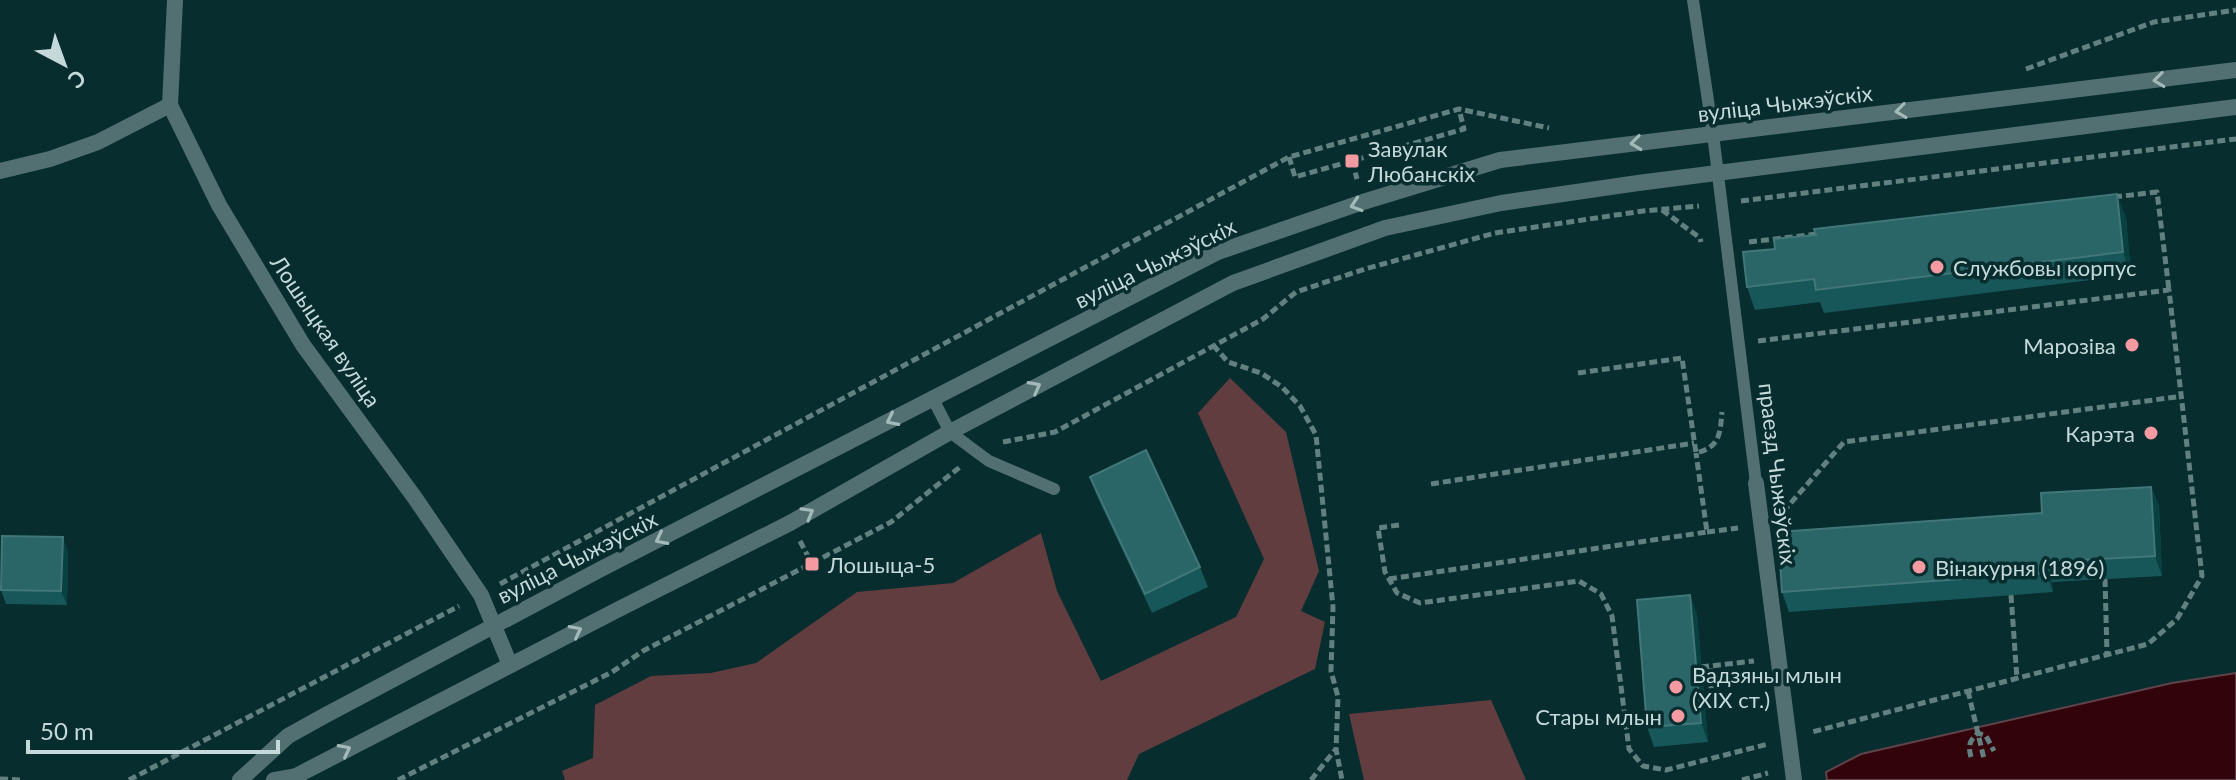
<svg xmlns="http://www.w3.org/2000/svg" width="2236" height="780" viewBox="0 0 2236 780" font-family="Lato,sans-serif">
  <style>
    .green { fill: #613d3f }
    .water { fill: #33030c; stroke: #5f434a; stroke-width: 2 }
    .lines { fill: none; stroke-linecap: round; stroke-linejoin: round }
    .path { stroke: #638081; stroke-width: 5; stroke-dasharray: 8 4; stroke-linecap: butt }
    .service { stroke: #526f71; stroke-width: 12 }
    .pedestrian { stroke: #526f71; stroke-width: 16 }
    .minor { stroke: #526f71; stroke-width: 16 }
    .tertiary { stroke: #526f71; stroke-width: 16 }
    .wall { fill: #175759 }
    .shaded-wall { fill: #094042 }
    .building { fill: #2a6567; stroke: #427779; stroke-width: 2 }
    .oneway { stroke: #a3b9ba }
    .poi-dot { fill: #f49aa0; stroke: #072d2f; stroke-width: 3 }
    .labels { text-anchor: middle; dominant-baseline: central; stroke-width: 7; stroke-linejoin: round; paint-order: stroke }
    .street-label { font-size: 22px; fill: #c6d9da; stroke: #072d2f }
    .poi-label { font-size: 22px; fill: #c6d9da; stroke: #072d2f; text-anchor: start }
  </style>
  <rect width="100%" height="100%" fill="#072d2f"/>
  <g class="green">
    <path d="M1230,378l56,54 33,139 -18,40 24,11 -10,47 -176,85 -12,26h-562l-3,-9 31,-13 2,-53 56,-29 60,-3 45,-10 101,-71 96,-9 88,-50 16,58 44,90 135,-64 28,-58 -66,-146z"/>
    <path d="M1491,700l35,80h-162l-15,-66z"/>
  </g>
  <path class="water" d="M2236,673v107h-409l-1,-8 35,-18 311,-71z"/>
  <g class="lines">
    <g class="path">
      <path d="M2026,69l128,-47 82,-12"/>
      <path d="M1289,157l6,20 169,-48 -5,-20"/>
      <path d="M1352,161l5,18"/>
      <path d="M2114,197l43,-5 12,98"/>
      <path d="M1741,201l495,-62"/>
      <path d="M1662,210l38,28 1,4"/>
      <path d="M1749,242l69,-8"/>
      <path d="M1758,341l411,-51 33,286 -25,43 -29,25 -336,88"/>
      <path d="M1213,345l15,17 33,11 21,14 18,19 16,29 17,172 -2,64 7,26 -2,52 6,31"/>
      <path d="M1578,373l104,-15 14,95c24,-6 24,-19 26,-41"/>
      <path d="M1003,442l52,-10 208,-113 33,-27 69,-23 130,-36 148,-22 56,-5"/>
      <path d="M1431,484l263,-41"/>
      <path d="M1783,512l61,-70 339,-46"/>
      <path d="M1399,525l-21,3 7,44 12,21 23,10 159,-22 22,13 11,22 17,133 14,17 23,4 102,-26"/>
      <path d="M1707,532l31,-4"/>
      <path d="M800,541l12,23"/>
      <path d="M1389,579l318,-47 -11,-79"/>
      <path d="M2105,579l2,76"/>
      <path d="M500,584l789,-427 170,-48 90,19"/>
      <path d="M2011,595l6,84"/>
      <path d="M1701,667l53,-6"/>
      <path d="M1968,691l16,68"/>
      <path d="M1705,706l7,-1 -2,-39"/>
      <path d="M1971,757c-3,-11 -2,-16 7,-24l8,3 8,15"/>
      <path d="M0,779l22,1"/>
      <path d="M129,780l330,-174"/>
      <path d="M398,780l214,-108 31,-21 248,-129 69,-55"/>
      <path d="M1311,780l24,-30"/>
      <path d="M1742,780l26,-7"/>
    </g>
    <g class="service">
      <path d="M1693,0l20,134 43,349"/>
      <path d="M933,399l17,33 28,21 11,8 65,28"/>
    </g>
    <path class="pedestrian" d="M1756,483l38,297"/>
    <g class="minor">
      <path d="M175,0l-5,105 49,100 84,140 112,153 66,97 29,70"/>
      <path d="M0,171l50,-12 48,-17 72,-37"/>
    </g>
    <g class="tertiary">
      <path d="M240,780l48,-44 36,-20 277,-147 617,-317 145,-50 137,-42 736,-90"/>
      <path d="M274,780l22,-4 325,-168 169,-85 160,-91 283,-149 152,-55 116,-25 137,-20 598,-76"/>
    </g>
  </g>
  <g class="wall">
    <path d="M2126,217l5,58 -307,38 -4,-11 -65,8 -8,-23 28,-38z"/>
    <path d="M1090,477l110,90 8,20 -56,26 -55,-117z"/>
    <path d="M2151,487l8,19 3,70 -110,6 1,10 -264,20 -7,-20z"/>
    <path d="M68,551l-1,54 -61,-1 -5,-14z"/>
    <path d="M1690,595l7,20 11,127 -54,5 -7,-20z"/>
  </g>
  <g class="shaded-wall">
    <path d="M2117,194l9,23 5,58 -8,-23z"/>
    <path d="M2151,487l8,19 3,70 -7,-20z"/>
    <path d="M63,537l5,14 -1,54 -6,-14z"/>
    <path d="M2045,562l7,20 1,10 -7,-19z"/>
    <path d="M1690,595l7,20 11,127 -7,-19z"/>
  </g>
  <g class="building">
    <path d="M2117,194l6,58 -307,38 -2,-11 -67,8 -4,-35 32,-3 -1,-10 42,-4 -2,-6z"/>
    <path d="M1146,450l54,117 -55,27 -55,-117z"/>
    <path d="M2151,487l4,69 -110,6 1,11 -264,19 -4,-60 264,-19 -1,-20z"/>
    <path d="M2,536l61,1 -2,54 -60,-1z"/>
    <path d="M1690,595l11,128 -54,4 -10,-127z"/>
  </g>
  <defs><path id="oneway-chevron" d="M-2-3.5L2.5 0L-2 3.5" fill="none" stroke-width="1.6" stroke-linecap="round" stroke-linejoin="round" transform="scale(2)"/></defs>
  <g class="oneway">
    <use href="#oneway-chevron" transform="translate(2159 80) rotate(173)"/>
    <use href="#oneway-chevron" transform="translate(1901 111) rotate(173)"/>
    <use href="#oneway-chevron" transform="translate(1636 143) rotate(173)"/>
    <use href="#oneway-chevron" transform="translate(1356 205) rotate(162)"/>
    <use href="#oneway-chevron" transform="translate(1035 387) rotate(-28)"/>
    <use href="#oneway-chevron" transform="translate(892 420) rotate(153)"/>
    <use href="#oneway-chevron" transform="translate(808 513) rotate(-30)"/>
    <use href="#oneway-chevron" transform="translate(661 539) rotate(153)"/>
    <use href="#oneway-chevron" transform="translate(576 631) rotate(-27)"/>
    <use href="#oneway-chevron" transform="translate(345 750) rotate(-27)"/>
  </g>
  <g class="poi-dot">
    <rect x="1344" y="153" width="16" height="16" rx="4"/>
    <circle cx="1937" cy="267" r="8"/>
    <circle cx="2132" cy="345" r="8"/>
    <circle cx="2151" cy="433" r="8"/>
    <rect x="804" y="556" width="16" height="16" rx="4"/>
    <circle cx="1919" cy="567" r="8"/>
    <circle cx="1676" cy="687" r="8"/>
    <circle cx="1678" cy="716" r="8"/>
  </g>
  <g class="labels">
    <g class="street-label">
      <text transform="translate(1785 103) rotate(-7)">вуліца Чыжэўскіх</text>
      <text transform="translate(1155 263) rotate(-26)">вуліца Чыжэўскіх</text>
      <text transform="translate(326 331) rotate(56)">Лошыцкая вуліца</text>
      <text transform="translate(1778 474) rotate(83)">праезд Чыжэўскіх</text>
      <text transform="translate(577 557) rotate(-27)">вуліца Чыжэўскіх</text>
    </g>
    <g class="poi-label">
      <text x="1368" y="148">Завулак<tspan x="1368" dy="25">Любанскіх</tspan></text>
      <text x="1953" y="267">Службовы корпус</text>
      <text x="2116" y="345" text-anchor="end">Марозіва</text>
      <text x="2135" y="433" text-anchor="end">Карэта</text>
      <text x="828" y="564">Лошыца-5</text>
      <text x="1935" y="567">Вінакурня (1896)</text>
      <text x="1692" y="674">Вадзяны млын<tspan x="1692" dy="25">(XIX ст.)</tspan></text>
      <text x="1662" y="716" text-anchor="end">Стары млын</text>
    </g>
  </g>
  <g transform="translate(64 64) rotate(139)" stroke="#072d2f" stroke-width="6" paint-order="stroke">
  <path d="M0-6L14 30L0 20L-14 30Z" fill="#c6d9da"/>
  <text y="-12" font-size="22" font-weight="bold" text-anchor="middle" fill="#c6d9da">С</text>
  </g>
  <path d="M28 740v12h250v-12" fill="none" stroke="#c6d9da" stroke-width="4"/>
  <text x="40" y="740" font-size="24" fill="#c6d9da" stroke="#072d2f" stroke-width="6" paint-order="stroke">50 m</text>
</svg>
